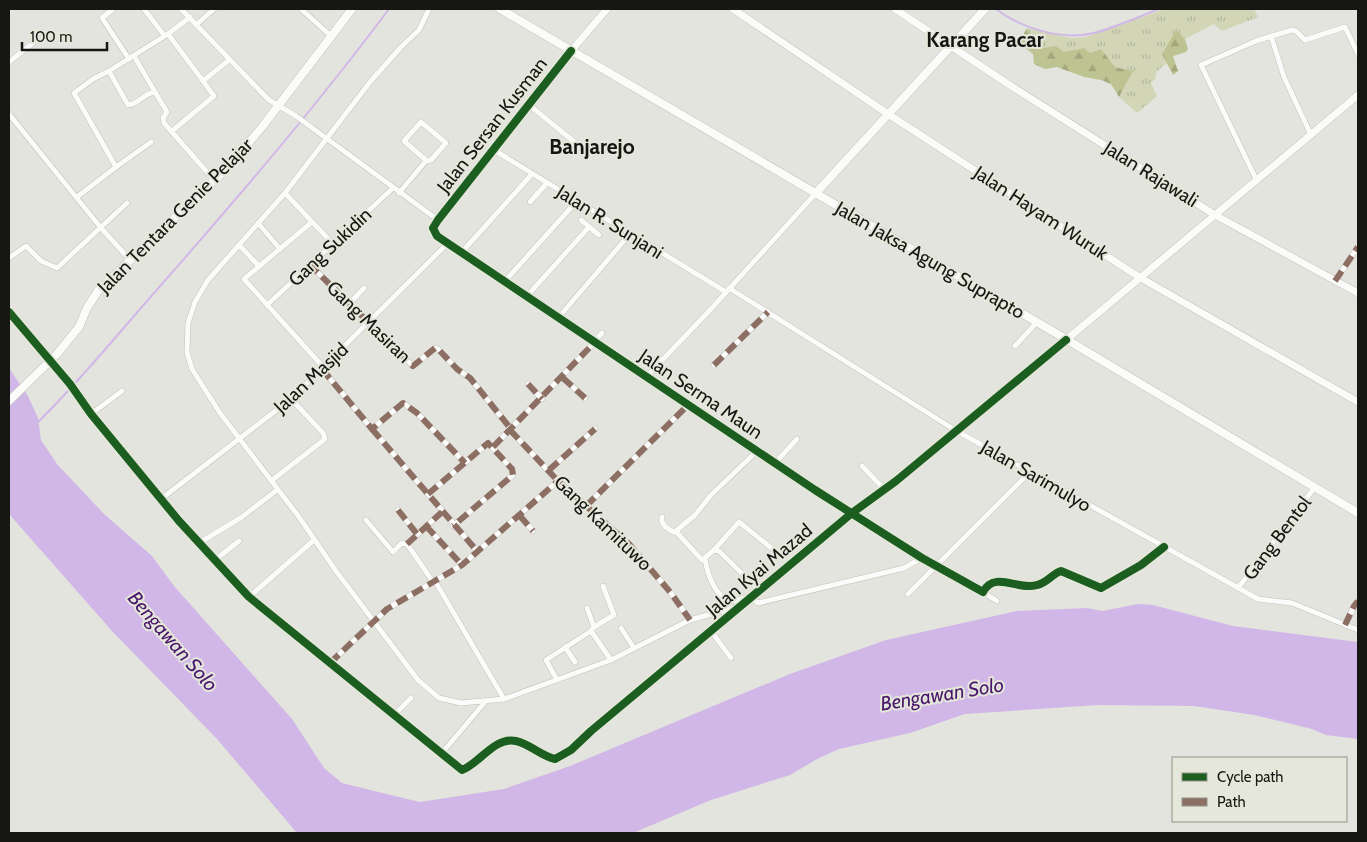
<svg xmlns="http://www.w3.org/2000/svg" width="1367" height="842" viewBox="0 0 1367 842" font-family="Cabin,sans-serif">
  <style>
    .grass { fill: url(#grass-tufts) }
    .forest { fill: url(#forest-firs) }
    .water { fill: #d1b7e8 }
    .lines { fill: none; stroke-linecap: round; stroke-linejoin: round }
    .stream { stroke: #d1b7e8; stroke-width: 2 }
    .street-casing { stroke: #c1c2bc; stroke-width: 6 }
    .secondary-casing { stroke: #c1c2bc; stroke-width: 8 }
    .primary-casing { stroke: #c1c2bc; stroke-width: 9 }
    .street { stroke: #fbfbfa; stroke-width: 5 }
    .secondary { stroke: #fbfbfa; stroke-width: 7 }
    .primary { stroke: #fbfbfa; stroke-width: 8 }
    .primary-bridge-casing { stroke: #c1c2bc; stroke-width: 9; stroke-linecap: butt }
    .primary-bridge { stroke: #fbfbfa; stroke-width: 8 }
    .quiet { stroke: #8d6e63; stroke-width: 6; stroke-dasharray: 12 6; stroke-linecap: butt }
    .cycleway-casing { stroke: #e5e7da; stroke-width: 11 }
    .cycleway { stroke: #1b5e20; stroke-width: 8 }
    .labels { text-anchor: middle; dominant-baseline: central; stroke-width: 4; stroke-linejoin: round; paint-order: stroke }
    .street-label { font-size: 19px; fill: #161713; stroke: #e5e7da }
    .water-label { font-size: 20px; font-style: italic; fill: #4a186c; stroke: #e5e7da }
    .quarter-label { font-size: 21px; font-weight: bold; fill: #161713; stroke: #e5e7da }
  </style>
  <defs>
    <pattern id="grass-tufts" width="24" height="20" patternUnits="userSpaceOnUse" patternTransform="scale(1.25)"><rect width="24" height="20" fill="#d2d6b6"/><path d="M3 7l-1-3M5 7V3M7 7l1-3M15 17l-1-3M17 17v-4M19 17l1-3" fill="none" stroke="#b4b79c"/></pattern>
    <pattern id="forest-firs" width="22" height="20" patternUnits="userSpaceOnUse" patternTransform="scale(1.25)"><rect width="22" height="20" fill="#bec392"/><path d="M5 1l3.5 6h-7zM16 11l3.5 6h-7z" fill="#a3a77d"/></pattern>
  </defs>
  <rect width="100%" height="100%" fill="#e3e4dd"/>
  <path class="grass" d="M1165,9h89l4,8 -36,14 -8,-7 -29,15 -9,-8 -14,23 5,9 -11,9v6l-5,5 6,13 -20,17 -18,-16 14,-26 -18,-4 -14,-17 -11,3 -6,-5 -20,4 -8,-6 -21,3 -9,-5 4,-9 -3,-7 45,10 14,-1z"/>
  <g class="forest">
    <path d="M1027,28l3,7 -4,9 9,5 21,-3 8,6 20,-4 6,5 11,-4 14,18 18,4 -14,26 -8,-13 -10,-4 -17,-3 -27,-10 -12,2 -11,-5 -1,-10 -10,-8 -3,-5z"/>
    <path d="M1176,30l9,9 3,10 -2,3 -13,4 5,15 -5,4 -11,-21z"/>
  </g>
  <path class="water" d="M9,368l19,28 10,22 3,22 16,24 47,50 48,42 22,30 118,133 32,49 18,15 65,16 13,3 84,-13 66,-23 220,-92 96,-34 131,-29 70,-3 15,3 36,-7 15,1 80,21 125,16v97l-32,-4 -14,-6 -58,-14 -60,-9 -96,-1 -133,9 -55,19 -71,16 -22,10 -27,16 -79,25 -78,33h-336l-80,-94 -105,-108 -103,-117z"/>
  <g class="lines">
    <g class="stream">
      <path d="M996,9c24,19 67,32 98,24 22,-6 44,-16 65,-24"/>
      <path d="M38,422c44,-43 83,-92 124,-138 79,-90 156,-180 227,-275"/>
    </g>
    <g class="street-casing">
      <g id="street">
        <path d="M113,9l-11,9 27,41"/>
        <path d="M144,9l20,26"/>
        <path d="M181,9l88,91 27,16 142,104"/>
        <path d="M301,9l30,27"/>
        <path d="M429,9l-10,21 -18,17 -31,35 -85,111 -77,87 -13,22 -7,21 -1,29 5,17 28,44 79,104 37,54 82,109 21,18 22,5 43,-4 107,-39 79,-40 50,-14"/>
        <path d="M190,17l-22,17 -59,37 19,34c10,0 16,-12 27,-13l12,20 -4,6 1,5 50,57"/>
        <path d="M197,24l17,-15"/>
        <path d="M168,34l35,47 26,-21"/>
        <path d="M1271,36l13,41 27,58"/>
        <path d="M571,51l-133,169 -5,8 4,8 378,254 107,68 61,34c12,-22 35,-1 54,-7 10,-2 15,-11 24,-14l40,17 40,-23 23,-18"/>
        <path d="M134,56l21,36"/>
        <path d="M9,62l24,-19"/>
        <path d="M529,105l59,48"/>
        <path d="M9,114l92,114 29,32"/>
        <path d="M172,131l42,-35 -11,-15"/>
        <path d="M494,150l232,142"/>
        <path d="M116,167l35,-25"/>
        <path d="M1257,181l-56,-116 55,-24 36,-11 4,1 9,9 40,-13 13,27"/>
        <path d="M285,193l48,51"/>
        <path d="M399,193l26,-31 6,-2 15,-17 -25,-21 -17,19 23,20"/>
        <path d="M77,197l39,-30 -42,-74 19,-14 16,-8"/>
        <path d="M530,202l17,-19"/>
        <path d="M581,220l18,15"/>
        <path d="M312,222l-68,57 80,89"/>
        <path d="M258,223l22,26"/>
        <path d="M239,245l20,21"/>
        <path d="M462,252l70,-78"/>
        <path d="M9,258l17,-12 15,15 16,7 70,-65"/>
        <path d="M309,264l104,102 22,-18 3,1 19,20 13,9 41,51"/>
        <path d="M505,281l71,-79"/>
        <path d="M1335,281l23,-34"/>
        <path d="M729,288l226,142 278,155 25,14 34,4 66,27"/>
        <path d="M527,296l62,-69"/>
        <path d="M349,304l15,-16"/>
        <path d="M267,305l126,-117"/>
        <path d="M9,312l61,72 21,30 88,107 70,76 213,173c17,-6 33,-34 54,-29 14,3 25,15 39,18l16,-9 20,-19 261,-218 44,-32 170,-141"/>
        <path d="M559,317l70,-82"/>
        <path d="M595,341l7,-8"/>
        <path d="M1015,346l22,-24"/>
        <path d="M714,365l54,-53"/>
        <path d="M322,369l50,60 31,-26 14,10 48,50"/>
        <path d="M647,376l64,-67 104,-115"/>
        <path d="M563,378l22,20"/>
        <path d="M528,384l14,15"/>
        <path d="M91,414l31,-23"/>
        <path d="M372,429l105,122"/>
        <path d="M510,430l48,51 71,63 42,49 19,27"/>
        <path d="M493,447l102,-105"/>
        <path d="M757,451l-46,44 -16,20 -18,15 2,5 23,25 12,-10 5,1 41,40"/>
        <path d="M775,463l22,-24"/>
        <path d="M862,466l22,23"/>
        <path d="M549,470l46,-41"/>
        <path d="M271,481l54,-42 -2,-6 -32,-34"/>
        <path d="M428,494l60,-51 24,26 1,6 -60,51"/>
        <path d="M161,499l130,-100 157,-156"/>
        <path d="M586,506l102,-101"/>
        <path d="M398,510l19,24"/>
        <path d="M520,516l13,15"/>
        <path d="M662,517c-2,8 8,14 15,16"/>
        <path d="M366,520l27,32 9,-9 5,1 26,38"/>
        <path d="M426,526l36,39"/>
        <path d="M199,543l43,-26 35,-27"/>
        <path d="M407,544l35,-32"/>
        <path d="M714,550l25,-28 36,29"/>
        <path d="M705,559c2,13 10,40 27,42 7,0 17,-5 23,-7"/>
        <path d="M215,560l24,-19"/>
        <path d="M435,581l69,118"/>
        <path d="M1238,588l77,-101"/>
        <path d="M983,592l14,9"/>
        <path d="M908,594l122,-122"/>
        <path d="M249,597l65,-57"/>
        <path d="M754,597l-1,2 5,4 146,-35 18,-10"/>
        <path d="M1345,625l9,-19 4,-5"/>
        <path d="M594,627l20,-12 -11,-29"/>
        <path d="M621,628l13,20"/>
        <path d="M591,631l20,29"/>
        <path d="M711,631l20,27"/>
        <path d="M565,647l10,15"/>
        <path d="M330,663l57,-54 75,-44 96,-84"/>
        <path d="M557,680l-11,-20 45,-29 3,-4 -7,-19"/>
        <path d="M394,715l17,-17"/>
        <path d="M442,753l43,-51"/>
      </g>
    </g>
    <g class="secondary-casing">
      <g id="secondary">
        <path d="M733,9l155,105 251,163 219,125"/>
        <path d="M895,9l113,75 207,131 143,78"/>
        <path d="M571,51l36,-42"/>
        <path d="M1066,340l292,-245"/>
      </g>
    </g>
    <g class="primary-casing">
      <g id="primary">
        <path d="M500,9l559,326 299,178"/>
        <path d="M815,194l170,-185"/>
        <path d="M57,354l22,-27 8,-19 11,-17 131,-125 33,-39 90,-118"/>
      </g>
    </g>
    <use href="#street" class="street"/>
    <use href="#secondary" class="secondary"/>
    <use href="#primary" class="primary"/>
    <g class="primary-bridge-casing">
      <path id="primary-bridge" d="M9,401l48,-47"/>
    </g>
    <use href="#primary-bridge" class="primary-bridge"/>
    <g class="quiet">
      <path d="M309,264l104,102 22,-18 3,1 19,20 13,9 41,51"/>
      <path d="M1335,281l23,-34"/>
      <path d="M714,365l54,-53"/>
      <path d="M322,369l50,60 31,-26 14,10 48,50"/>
      <path d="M563,378l22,20"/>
      <path d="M528,384l14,15"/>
      <path d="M372,429l105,122"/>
      <path d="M510,430l48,51 71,63 42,49 19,27"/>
      <path d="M493,447l102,-105"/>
      <path d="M549,470l46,-41"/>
      <path d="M428,494l60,-51 24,26 1,6 -60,51"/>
      <path d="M586,506l102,-101"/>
      <path d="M398,510l19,24"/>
      <path d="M520,516l13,15"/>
      <path d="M426,526l36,39"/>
      <path d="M407,544l35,-32"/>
      <path d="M1345,625l9,-19 4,-5"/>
      <path d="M330,663l57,-54 75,-44 96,-84"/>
    </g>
    <g class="cycleway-casing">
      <g id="cycleway">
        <path d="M571,51l-133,169 -5,8 4,8 378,254 107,68 61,34c12,-22 35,-1 54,-7 10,-2 15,-11 24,-14l40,17 40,-23 23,-18"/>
        <path d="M9,312l61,72 21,30 88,107 70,76 213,173c17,-6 33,-34 54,-29 14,3 25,15 39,18l16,-9 20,-19 261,-218 44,-32 170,-141"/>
      </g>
    </g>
    <use href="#cycleway" class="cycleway"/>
  </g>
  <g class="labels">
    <g class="street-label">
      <text transform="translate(492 125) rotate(-52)">Jalan Sersan Kusman</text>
      <text transform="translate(1151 174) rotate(32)">Jalan Rajawali</text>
      <text transform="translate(1041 213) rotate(33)">Jalan Hayam Wuruk</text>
      <text transform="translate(175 216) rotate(-45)">Jalan Tentara Genie Pelajar</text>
      <text transform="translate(610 222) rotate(32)">Jalan R. Sunjani</text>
      <text transform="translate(330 247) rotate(-43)">Gang Sukidin</text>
      <text transform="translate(930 260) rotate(30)">Jalan Jaksa Agung Suprapto</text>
      <text transform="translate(369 322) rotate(44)">Gang Masiran</text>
      <text transform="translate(311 378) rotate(-43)">Jalan Masjid</text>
      <text transform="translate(701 394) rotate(34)">Jalan Serma Maun</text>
      <text transform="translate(1036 476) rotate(30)">Jalan Sarimulyo</text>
      <text transform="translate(603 523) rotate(44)">Gang Kamituwo</text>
      <text transform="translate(1277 538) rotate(-53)">Gang Bentol</text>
      <text transform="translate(759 570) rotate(-40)">Jalan Kyai Mazad</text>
    </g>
    <g class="water-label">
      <text transform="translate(173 641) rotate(49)">Bengawan Solo</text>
      <text transform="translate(942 694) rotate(-9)">Bengawan Solo</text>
    </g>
    <g class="quarter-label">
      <text x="985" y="39">Karang Pacar</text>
      <text x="592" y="146">Banjarejo</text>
    </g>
  </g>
  <rect width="1367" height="842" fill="none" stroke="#161713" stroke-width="20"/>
  <rect x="1172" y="757" width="175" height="65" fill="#e5e7da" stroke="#92948a"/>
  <rect x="1182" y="773" width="25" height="8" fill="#1b5e20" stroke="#92948a"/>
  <text x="1217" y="782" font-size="15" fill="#161713">Cycle path</text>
  <rect x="1182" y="798" width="25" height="8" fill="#8d6e63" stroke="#92948a"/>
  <text x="1217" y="807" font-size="15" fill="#161713">Path</text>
  <path d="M22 42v8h85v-8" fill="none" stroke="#161713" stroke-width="2.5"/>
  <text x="30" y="42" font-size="15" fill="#161713" stroke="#e5e7da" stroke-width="4" paint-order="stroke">100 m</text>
</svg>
